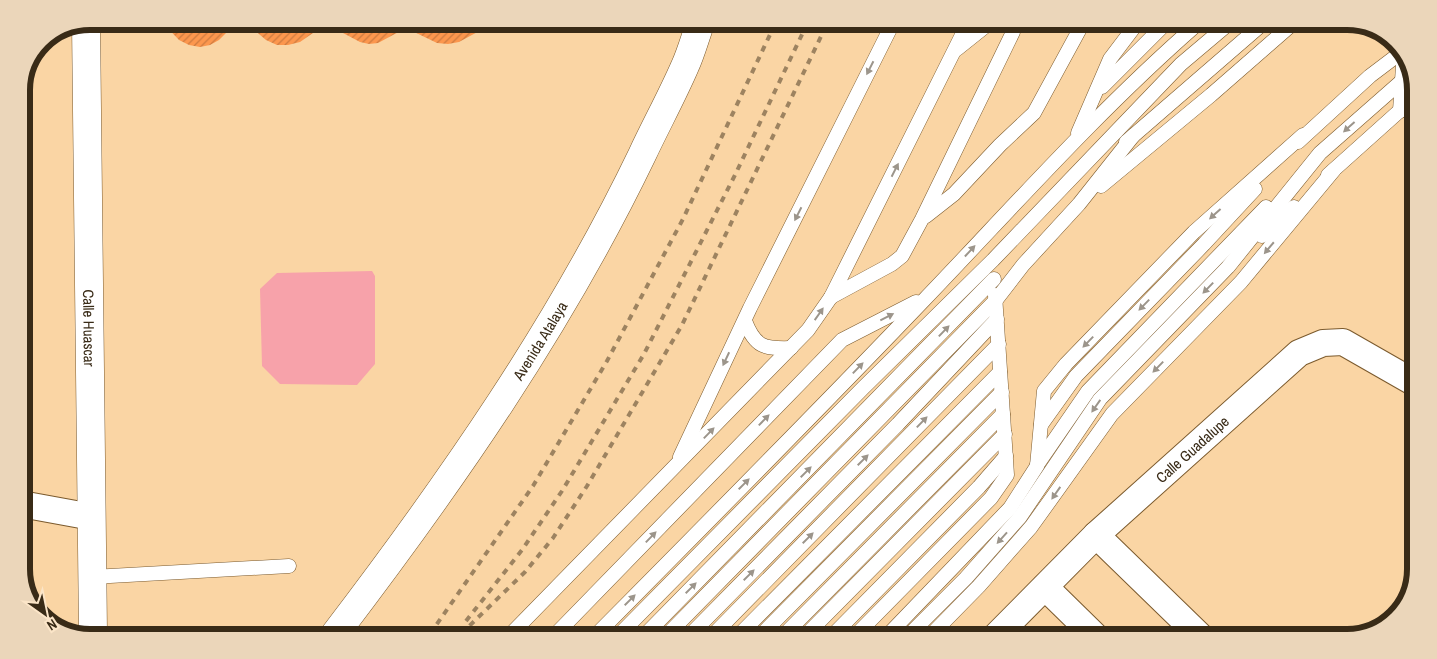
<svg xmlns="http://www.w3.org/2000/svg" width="1437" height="659" viewBox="0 0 1437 659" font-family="'Archivo Narrow',sans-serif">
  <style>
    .green { fill: #f7a2aa }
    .building { fill: url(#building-hatch) }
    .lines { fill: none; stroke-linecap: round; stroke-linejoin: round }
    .service-casing { stroke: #7b5a2d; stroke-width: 15 }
    .minor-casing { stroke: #7b5a2d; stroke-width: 28 }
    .tertiary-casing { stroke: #7b5a2d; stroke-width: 29 }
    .secondary-casing { stroke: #7b5a2d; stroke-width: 29 }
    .service { stroke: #fff; stroke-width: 14 }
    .minor { stroke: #fff; stroke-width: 26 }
    .tertiary { stroke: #fff; stroke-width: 28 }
    .secondary { stroke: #fff; stroke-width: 28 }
    .rail { stroke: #9d8360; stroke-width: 4; stroke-dasharray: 6 6; stroke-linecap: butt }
    .oneway { fill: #9c958b }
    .labels { text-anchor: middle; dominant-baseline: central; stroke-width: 4; stroke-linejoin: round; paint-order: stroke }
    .street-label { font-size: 15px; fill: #392b17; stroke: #fbe5c8 }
    .rim { fill: none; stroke: #392b17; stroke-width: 6 }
  </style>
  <defs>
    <pattern id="building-hatch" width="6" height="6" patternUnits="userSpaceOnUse" patternTransform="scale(1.25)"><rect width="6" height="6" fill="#fc974e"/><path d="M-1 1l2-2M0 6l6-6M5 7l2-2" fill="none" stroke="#cd7b40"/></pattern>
  </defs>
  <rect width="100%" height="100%" fill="#fad5a4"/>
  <path class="green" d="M372,271l3,5v88l-18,21 -77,-1 -18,-18 -2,-77 17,-16z"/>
  <g class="building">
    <path d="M162,22h75l-18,18 -9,5 -10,2 -11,-2 -10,-5z"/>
    <path d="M245,22h37l212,1 -35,19 -11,2 -11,-1 -31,-15 -28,15 -9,1 -9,-2 -34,-18 -26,18 -12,3h-11l-11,-5z"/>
  </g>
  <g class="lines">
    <g class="service-casing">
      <g id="service">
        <path d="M957,49l30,-24"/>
        <path d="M1102,87l61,-61"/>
        <path d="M1400,111l4,-60"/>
        <path d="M1078,133l32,-74 25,-33"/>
        <path d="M1126,142l134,-116"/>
        <path d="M1298,142l72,-66 33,-25"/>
        <path d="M1328,175l87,-78"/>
        <path d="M1101,186l110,-91 79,-69"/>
        <path d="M926,216l28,-22 46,-49 34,-32 48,-88"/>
        <path d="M1262,236l32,-29"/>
        <path d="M831,297l61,-33 10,-8 20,-37 91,-187v-7"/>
        <path d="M745,321c10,26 19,28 46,27"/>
        <path d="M1041,425l35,-49 128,-132 51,-55"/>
        <path d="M680,457l70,-149 142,-283"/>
        <path d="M1037,465l51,-74 178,-184"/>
        <path d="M92,577l197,-11"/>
        <path d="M511,634l297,-304 23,-33 136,-272"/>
        <path d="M556,634l286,-294 74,-38"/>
        <path d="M596,635c110,-111 220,-222 328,-335 89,-93 174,-189 271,-274"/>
        <path d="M619,635l244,-247 130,-128 188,-196 45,-38"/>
        <path d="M645,635l349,-356"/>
        <path d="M667,635l329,-335 27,-35 56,-61 54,-68"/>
        <path d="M690,635l208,-211 99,-105"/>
        <path d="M713,635l286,-291"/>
        <path d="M739,635l261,-263"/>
        <path d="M761,635l241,-243"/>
        <path d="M784,635l219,-221"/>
        <path d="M806,635l199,-201"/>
        <path d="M832,636l147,-149 27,-31"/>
        <path d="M855,636l136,-138 16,-23 -12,-180"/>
        <path d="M887,636l123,-128 27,-42 7,-75 22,-27 128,-132 109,-97"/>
        <path d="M908,636l58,-58 54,-61 80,-118 128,-132 92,-114 91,-80"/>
        <path d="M930,636l49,-50 52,-59 81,-113 129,-132 93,-112"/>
      </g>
    </g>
    <g class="minor-casing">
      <g id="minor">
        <path d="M21,504l71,13"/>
        <path d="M1096,535l105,102"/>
        <path d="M1045,587l51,50"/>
        <path id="s1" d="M996,636l100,-101 203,-182 24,-10 20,-1 70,40"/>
      </g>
    </g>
    <g class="tertiary-casing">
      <g id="tertiary">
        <path id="s2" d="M86,23l7,610"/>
      </g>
    </g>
    <g class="secondary-casing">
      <g id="secondary">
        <path id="s3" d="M335,634c116,-152 224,-307 307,-479 14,-30 30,-59 43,-89 6,-13 10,-28 15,-42"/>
      </g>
    </g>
    <use href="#service" class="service"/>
    <use href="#minor" class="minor"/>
    <use href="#tertiary" class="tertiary"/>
    <use href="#secondary" class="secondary"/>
    <g class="rail">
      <path d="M466,621l56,-71 40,-59 82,-137 91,-179 72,-151"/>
      <path d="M430,634l103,-148 74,-125 76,-142 92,-195"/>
      <path d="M461,634l64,-62 28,-34 34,-52 95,-161 145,-301"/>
    </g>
  </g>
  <defs><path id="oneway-solid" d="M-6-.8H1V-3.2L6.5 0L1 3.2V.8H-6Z" transform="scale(1.25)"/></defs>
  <g class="oneway">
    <use href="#oneway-solid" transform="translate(870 68) rotate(117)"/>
    <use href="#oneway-solid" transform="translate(1349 127) rotate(138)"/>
    <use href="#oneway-solid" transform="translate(895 170) rotate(-63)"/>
    <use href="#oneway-solid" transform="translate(798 214) rotate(117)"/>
    <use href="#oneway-solid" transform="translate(1215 214) rotate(138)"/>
    <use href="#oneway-solid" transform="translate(1269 248) rotate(130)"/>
    <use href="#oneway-solid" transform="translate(970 251) rotate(-47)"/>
    <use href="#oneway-solid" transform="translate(1208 288) rotate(134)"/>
    <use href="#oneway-solid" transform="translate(1144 305) rotate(134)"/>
    <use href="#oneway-solid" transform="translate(819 314) rotate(-55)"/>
    <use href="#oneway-solid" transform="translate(887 317) rotate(-27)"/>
    <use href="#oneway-solid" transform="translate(944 331) rotate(-46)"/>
    <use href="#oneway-solid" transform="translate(1088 342) rotate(134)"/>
    <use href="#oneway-solid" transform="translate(726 359) rotate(115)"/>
    <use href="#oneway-solid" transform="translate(1158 367) rotate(134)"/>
    <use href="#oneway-solid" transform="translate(858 368) rotate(-46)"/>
    <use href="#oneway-solid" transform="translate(1096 406) rotate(125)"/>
    <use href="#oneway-solid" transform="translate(764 420) rotate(-46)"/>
    <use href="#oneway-solid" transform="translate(922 422) rotate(-46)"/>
    <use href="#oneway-solid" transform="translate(709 433) rotate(-46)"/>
    <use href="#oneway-solid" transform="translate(863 460) rotate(-45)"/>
    <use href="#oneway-solid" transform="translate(806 472) rotate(-45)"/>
    <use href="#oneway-solid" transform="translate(744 484) rotate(-45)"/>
    <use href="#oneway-solid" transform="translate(1056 493) rotate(125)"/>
    <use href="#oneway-solid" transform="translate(651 537) rotate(-46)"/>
    <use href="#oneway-solid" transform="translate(808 538) rotate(-45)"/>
    <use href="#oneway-solid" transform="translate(1002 538) rotate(132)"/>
    <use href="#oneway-solid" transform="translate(749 575) rotate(-45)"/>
    <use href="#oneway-solid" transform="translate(691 588) rotate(-45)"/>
    <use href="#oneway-solid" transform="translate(630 600) rotate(-45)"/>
  </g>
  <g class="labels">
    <g class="street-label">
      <text stroke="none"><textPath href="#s2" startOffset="305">Calle Huascar</textPath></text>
      <text stroke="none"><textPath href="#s3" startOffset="358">Avenida Atalaya</textPath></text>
      <text stroke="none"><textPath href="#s1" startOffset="271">Calle Guadalupe</textPath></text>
    </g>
  </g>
  <path d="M0 0H1437V659H0ZM90 30H1347A60 60 0 0 1 1407 90V569A60 60 0 0 1 1347 629H90A60 60 0 0 1 30 569V90A60 60 0 0 1 90 30Z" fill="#ebd6ba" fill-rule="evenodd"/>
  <path class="rim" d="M90 30H1347A60 60 0 0 1 1407 90V569A60 60 0 0 1 1347 629H90A60 60 0 0 1 30 569V90A60 60 0 0 1 90 30Z"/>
  <g transform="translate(45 614) rotate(147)" stroke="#fbe5c8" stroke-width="4" paint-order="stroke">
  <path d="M0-4L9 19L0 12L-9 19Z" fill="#392b17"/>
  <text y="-8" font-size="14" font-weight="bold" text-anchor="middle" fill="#392b17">N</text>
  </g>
</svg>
